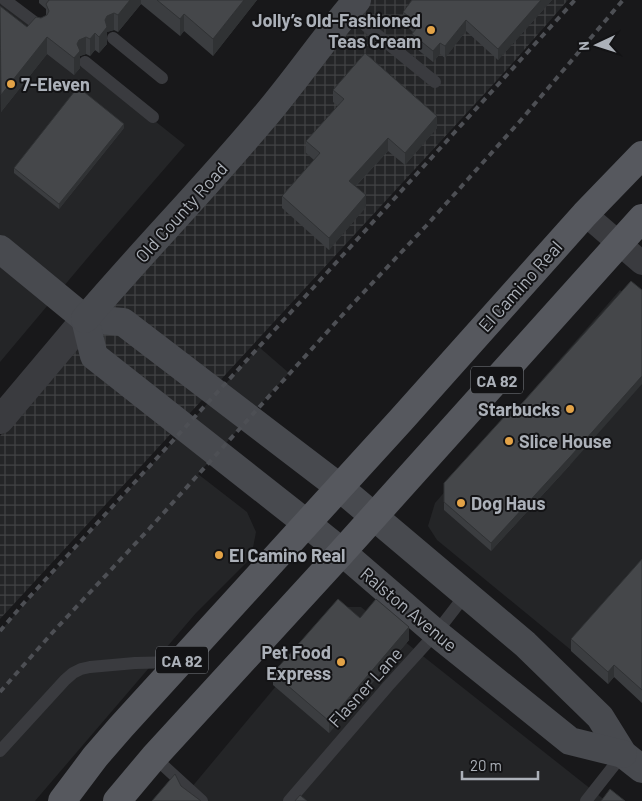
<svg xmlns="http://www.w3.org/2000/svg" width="642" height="801" viewBox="0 0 642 801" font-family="Barlow,sans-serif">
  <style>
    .built { fill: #242527 }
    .industrial { fill: url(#industrial-grid) }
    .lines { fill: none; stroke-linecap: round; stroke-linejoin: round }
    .service { stroke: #3a3b3f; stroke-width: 12 }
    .minor { stroke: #3a3b3f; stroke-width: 24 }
    .tertiary { stroke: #3a3b3f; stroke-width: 28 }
    .secondary { stroke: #484a4f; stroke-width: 28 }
    .primary { stroke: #56585e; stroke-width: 28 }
    .rail { stroke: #4d4f54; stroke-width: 4; stroke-dasharray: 6 5; stroke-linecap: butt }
    .wall { fill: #3b3d40 }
    .shaded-wall { fill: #303234 }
    .building { fill: #45474a; stroke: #303234 }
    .poi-dot { fill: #e3a347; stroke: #131315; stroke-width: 2 }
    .labels { text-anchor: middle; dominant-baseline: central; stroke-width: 4; stroke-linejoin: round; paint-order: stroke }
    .shield { fill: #131315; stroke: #7e8288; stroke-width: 1 }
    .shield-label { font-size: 16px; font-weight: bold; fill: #acb1b9 }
    .poi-label { font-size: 18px; font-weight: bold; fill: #acb1b9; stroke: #131315; text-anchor: start }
    .street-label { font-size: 18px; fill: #acb1b9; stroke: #131315 }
  </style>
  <defs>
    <pattern id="industrial-grid" width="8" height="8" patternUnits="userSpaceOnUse" patternTransform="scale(1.25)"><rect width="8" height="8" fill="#242527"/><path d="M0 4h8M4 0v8" fill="none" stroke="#414244"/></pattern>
  </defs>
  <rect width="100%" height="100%" fill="#18181a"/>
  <g class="built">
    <path d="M0,0h3l182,145 -90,104 -95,113z"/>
    <path d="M620,290l22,18v262l-71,80 -134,-110 -9,-14 7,-23z"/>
    <path d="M259,347l30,26 -91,101 49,38 9,20 -5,26 -55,55 -161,188h-35v-170z"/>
    <path d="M342,607h19l245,194h-424l-1,-1z"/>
  </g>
  <path class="industrial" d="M359,0h209l-58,66 -510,553v-183l105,-123z"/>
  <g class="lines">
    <g class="service">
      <path d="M5,0l36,27"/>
      <path d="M348,11l87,71"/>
      <path d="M113,38l49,40"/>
      <path d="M85,62l68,55"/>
      <path d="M0,751l65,-71 8,-7 8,-4 9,-2 45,-4 43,-1"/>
      <path d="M154,757l48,44"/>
      <path d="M289,801l99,-115 48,-53 30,-39"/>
      <path d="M586,801l37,-47"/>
    </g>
    <path class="minor" d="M585,214l57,49"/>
    <path class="tertiary" d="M0,420l85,-101"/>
    <g class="secondary">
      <path d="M0,249l85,70 38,3 216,165 186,157 75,73 23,37 19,15"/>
      <path d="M85,319l9,37 212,167 36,29 94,81 134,108 53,13"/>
      <path d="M85,319c57,-67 118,-129 175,-197 34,-39 63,-83 97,-122"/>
    </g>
    <g class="primary">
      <path d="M62,801l33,-44 26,-30 280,-307 184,-206 57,-59"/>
      <path d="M117,801l37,-44 188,-205 300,-334"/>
    </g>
    <g class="rail">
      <path d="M0,631l23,-27 290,-316 262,-288"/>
      <path d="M0,692l53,-60 96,-103 198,-219 79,-84 95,-106 102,-120"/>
    </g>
  </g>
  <g class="wall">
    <path d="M39,0h218l-44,56 -29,-25 -4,5 -39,-32 -23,28 -4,-2 -7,2v12l-8,9 -4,-3 -5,6 -4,-2 -6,2v12l-6,7 -27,-21 -46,58 -1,-106 27,21 14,-9 5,-2v-7l-7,-6z"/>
    <path d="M412,0h140l-54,60 -32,-29 -21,27 -5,-4 -7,8 -21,-17v-11l1,-2 -10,-9v-11z"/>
    <path d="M333,90l104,38 -32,37 -17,-14 -32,35 10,21 -37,43 -47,-42v-12l32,-36 -8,-7v-12l32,-35 -5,-4z"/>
    <path d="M124,128l-65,81 -45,-36v-5z"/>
    <path d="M570,465l-79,86 -47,-41v-27z"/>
    <path d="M642,559v144l-28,-26 -6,7 -37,-33v-12z"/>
    <path d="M360,618l49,22 -80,93 -56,-48v-12z"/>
  </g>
  <g class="shaded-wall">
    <path d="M130,0h11v4l-23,28v-17z"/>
    <path d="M244,0h13l-44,56v-17z"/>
    <path d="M541,0h11l-54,60v-11z"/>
    <path d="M114,13v17l-7,2v12l-8,9v-16l6,-17 2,-4z"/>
    <path d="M184,14v17l-4,5v-17z"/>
    <path d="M466,20v11l-21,27v-12z"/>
    <path d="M95,33v17l-5,6v-17z"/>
    <path d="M47,37v17l-46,58v-17z"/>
    <path d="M86,37v17l-6,2v12l-6,7v-17l3,-14 2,-4z"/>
    <path d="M440,43v11l-7,8v-11z"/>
    <path d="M437,116v12l-32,37v-12z"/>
    <path d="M124,124v4l-65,81v-5z"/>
    <path d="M388,138v13l-39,42v-12z"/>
    <path d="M366,195v12l-37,43v-12z"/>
    <path d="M642,376v8l-72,81 -79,86v-8z"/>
    <path d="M409,627v13l-80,93v-12z"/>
    <path d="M614,665v12l-6,7v-12z"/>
  </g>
  <g class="building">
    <path d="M49,0h81l-12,15 -4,-2 -7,3 -2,4 2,7 -8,10 -4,-4 -5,6 -4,-2 -7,3 -2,4 3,7 -6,7 -27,-21 -46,58 -1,-89 27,21 9,-10 5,1 6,-3 2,-4 -3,-7z"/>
    <path d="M157,0h87l-31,39 -29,-25 -4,5z"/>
    <path d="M412,0h129l-43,49 -32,-29 -21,26 -5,-3 -7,8 -21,-17 7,-9 -16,-13z"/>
    <path d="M365,53l72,63 -32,37 -17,-15 -39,43 17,14 -37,43 -47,-42 38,-43 -14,-12 38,-42 -11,-9z"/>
    <path d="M78,87l46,37 -65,80 -45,-36z"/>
    <path d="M631,281l11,9v86l-72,81 -79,86 -47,-41v-19l70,-77 3,3z"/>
    <path d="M642,559v131l-28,-25 -6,7 -37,-33z"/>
    <path d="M338,599l22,19 16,-19 33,28 -80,94 -56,-48z"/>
    <path d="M175,774l6,12 20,15h-49z"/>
    <path d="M610,789l15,12h-24z"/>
    <path d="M300,795l7,6h-12z"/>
  </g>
  <g class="poi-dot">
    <circle cx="431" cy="30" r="5"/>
    <circle cx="11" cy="84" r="5"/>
    <circle cx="570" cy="409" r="5"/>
    <circle cx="509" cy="441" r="5"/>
    <circle cx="461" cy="503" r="5"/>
    <circle cx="219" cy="555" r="5"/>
    <circle cx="341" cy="662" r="5"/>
  </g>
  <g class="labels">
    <g class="shield">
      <rect x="471" y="366.5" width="52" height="27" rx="4"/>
      <rect x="156" y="646.5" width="52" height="27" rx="4"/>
    </g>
    <g class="shield-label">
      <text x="497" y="380">CA 82</text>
      <text x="182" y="660">CA 82</text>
    </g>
    <g class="poi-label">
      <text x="421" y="20" text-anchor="end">Jolly’s Old-Fashioned<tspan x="421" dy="21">Teas Cream</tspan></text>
      <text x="21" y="84">7-Eleven</text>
      <text x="560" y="409" text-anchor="end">Starbucks</text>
      <text x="519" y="441">Slice House</text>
      <text x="471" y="503">Dog Haus</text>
      <text x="229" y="555">El Camino Real</text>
      <text x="331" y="652" text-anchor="end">Pet Food<tspan x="331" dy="21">Express</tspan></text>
    </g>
    <g class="street-label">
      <text transform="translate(181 212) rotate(-48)">Old County Road</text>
      <text transform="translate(520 286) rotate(-48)">El Camino Real</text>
      <text transform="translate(409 609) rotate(40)">Ralston Avenue</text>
      <text transform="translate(365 687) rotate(-48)">Flasner Lane</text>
    </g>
  </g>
  <g transform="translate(597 45) rotate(266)" stroke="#131315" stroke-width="4" paint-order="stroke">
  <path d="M0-4L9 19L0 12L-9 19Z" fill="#acb1b9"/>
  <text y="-8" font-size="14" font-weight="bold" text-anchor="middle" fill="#acb1b9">N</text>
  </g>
  <path d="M462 771v8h76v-8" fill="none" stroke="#acb1b9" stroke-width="2.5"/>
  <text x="470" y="771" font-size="15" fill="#acb1b9" stroke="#131315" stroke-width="4" paint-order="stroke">20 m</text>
</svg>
